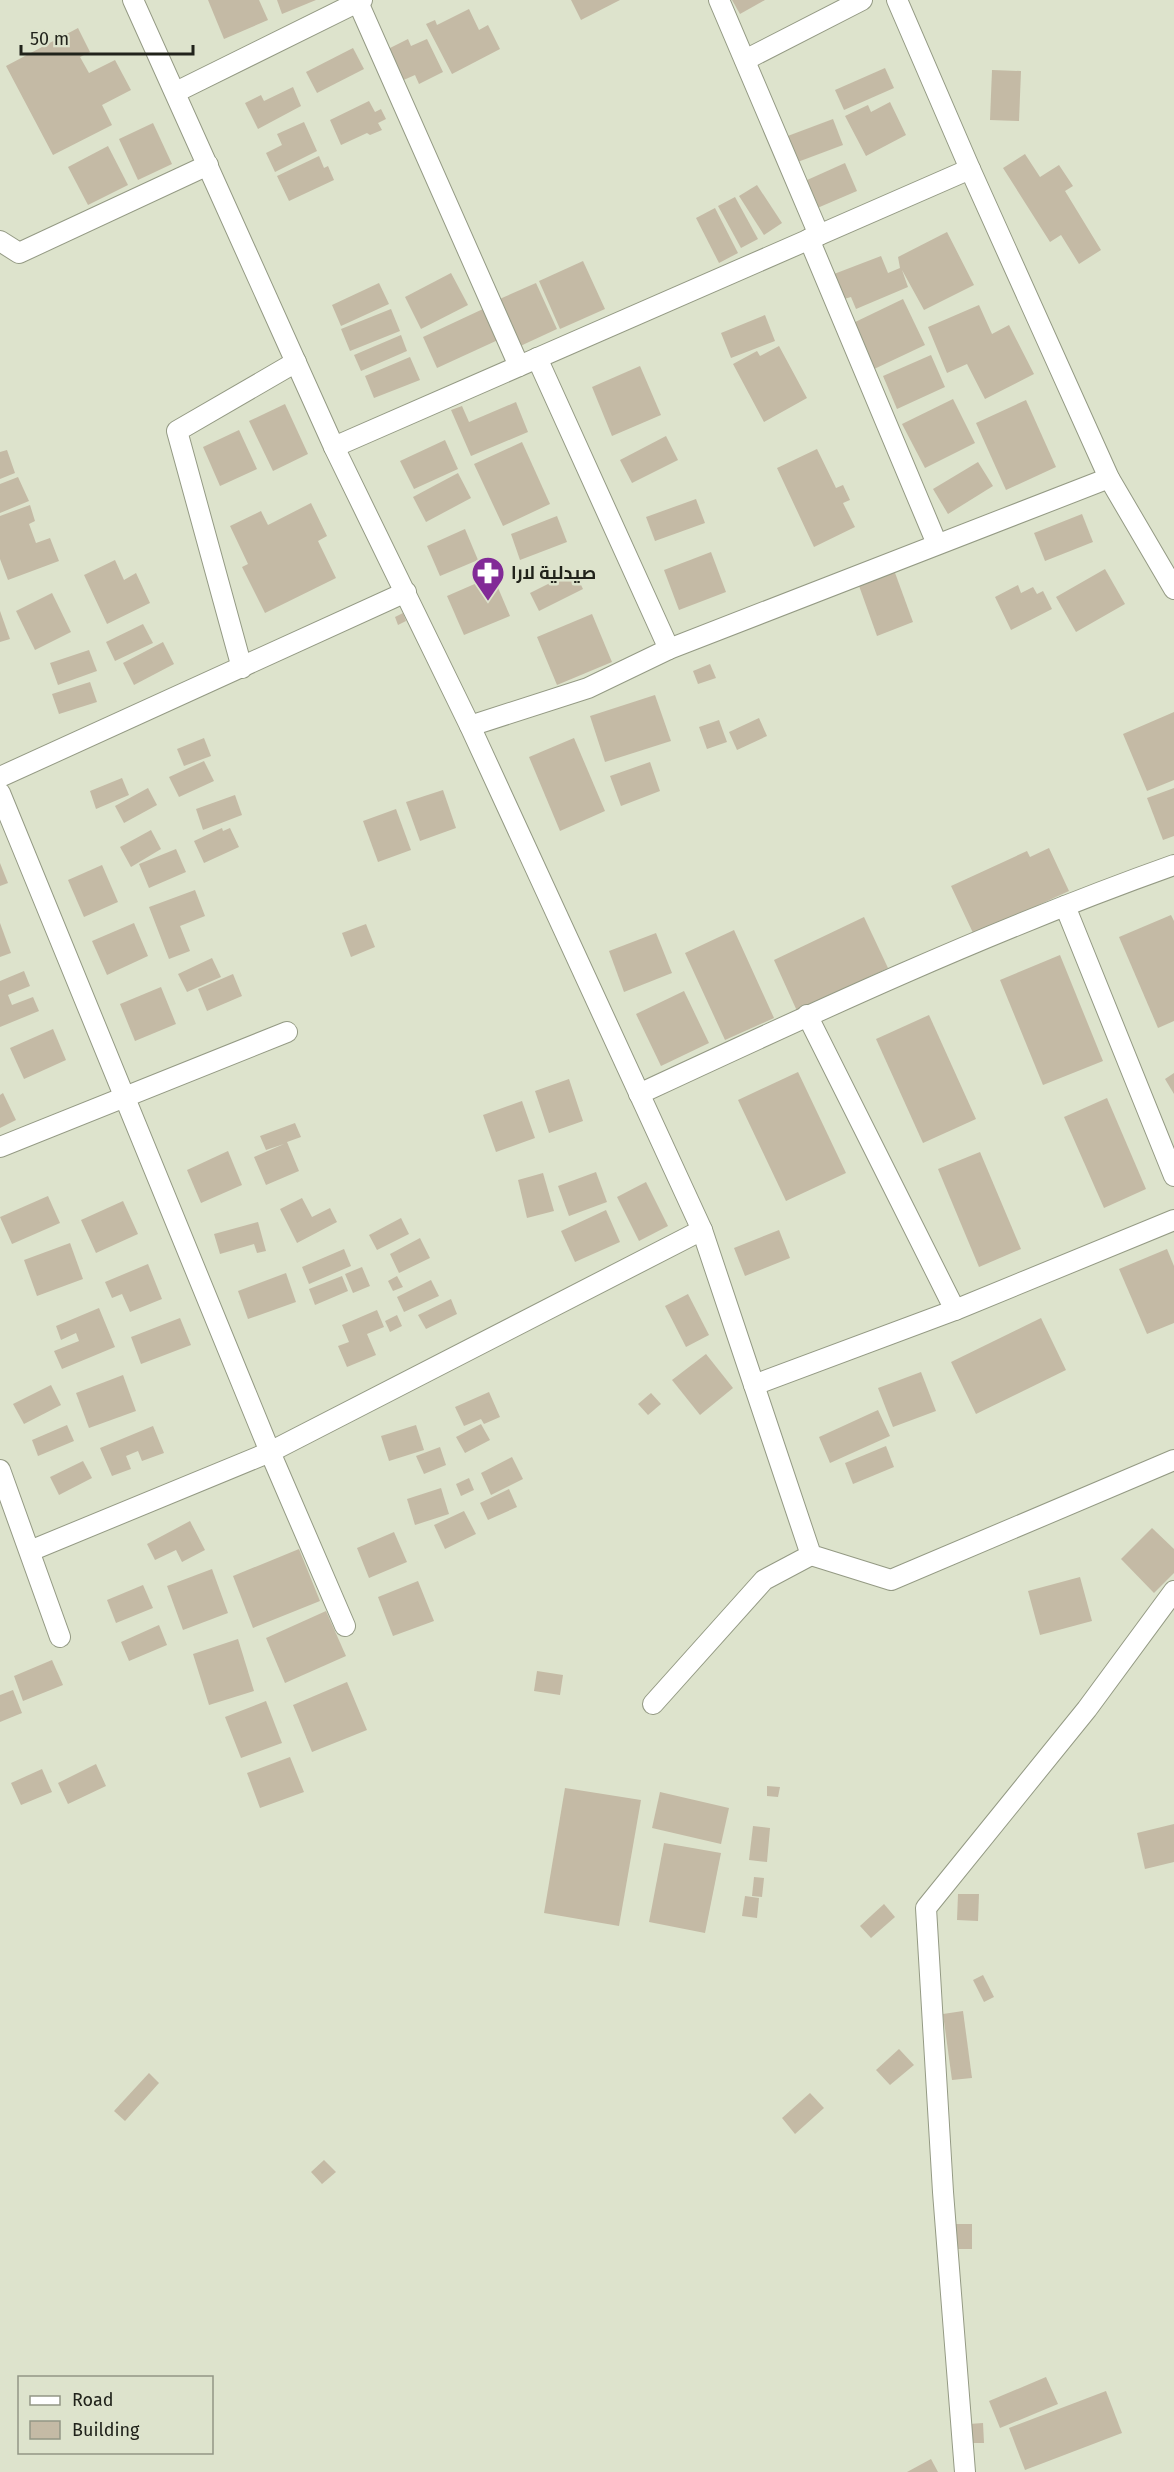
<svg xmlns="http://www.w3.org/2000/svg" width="1174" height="2472" viewBox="0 0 1174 2472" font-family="'Fira Sans',Cairo,sans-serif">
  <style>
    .building { fill: #c4baa5 }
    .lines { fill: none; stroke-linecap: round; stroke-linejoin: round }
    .minor-casing { stroke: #949a84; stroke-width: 22 }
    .minor { stroke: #fff; stroke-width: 20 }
    .labels { text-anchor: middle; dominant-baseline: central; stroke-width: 5; stroke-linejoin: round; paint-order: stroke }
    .poi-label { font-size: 18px; font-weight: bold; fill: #21231b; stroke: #dde3cc; text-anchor: start }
  </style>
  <rect width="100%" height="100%" fill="#dde3cc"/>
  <g class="building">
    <path d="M208,0h51l9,20 -44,19z"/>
    <path d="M277,0h39l-34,14z"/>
    <path d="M571,0h49l-39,20z"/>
    <path d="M732,0h33l-25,14z"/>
    <path d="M469,9l10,21 9,-5 12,24 -48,25 -26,-50 9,-4 2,5z"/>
    <path d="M78,28l12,24 -10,5 9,16 26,-13 16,30 -29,15 10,20 -59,30 -47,-89z"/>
    <path d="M408,39l3,7 16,-7 16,33 -24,12 -4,-9 -16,7 -15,-31z"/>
    <path d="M353,48l11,21 -47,24 -11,-21z"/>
    <path d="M885,68l9,20 -50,22 -9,-20z"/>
    <path d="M992,70l29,1 -2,50 -29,-1z"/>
    <path d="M293,87l8,19 -43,23 -13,-26 16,-8 3,6z"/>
    <path d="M369,101l6,11 6,-3 5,10 -8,4 4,7 -12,5 -3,-2 -26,12 -11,-25z"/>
    <path d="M890,102l16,33 -40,21 -21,-40 23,-11 3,7z"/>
    <path d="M833,119l10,26 -48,18 -10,-26z"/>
    <path d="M304,122l13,29 -42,21 -9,-19 16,-8 -5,-11z"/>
    <path d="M153,123l19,41 -34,16 -19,-41z"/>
    <path d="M108,146l20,39 -40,20 -20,-38z"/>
    <path d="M1025,154l15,23 19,-12 14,21 -8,5 36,59 -22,14 -18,-29 -11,7 -47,-74z"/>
    <path d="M319,156l5,12 4,-2 6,14 -45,21 -12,-25z"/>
    <path d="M845,163l12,28 -49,21 -12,-27z"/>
    <path d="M757,185l25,38 -18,12 -25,-39z"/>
    <path d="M735,197l23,42 -17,9 -23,-42z"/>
    <path d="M715,208l23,45 -19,10 -23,-45z"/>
    <path d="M947,232l27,53 -50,25 -22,-40 6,17 -52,22 -5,-12 -7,2 -10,-25 47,-18 7,17 12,-5 -2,-11z"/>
    <path d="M583,261l22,48 -45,20 -21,-48z"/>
    <path d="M451,273l17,32 -47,24 -16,-32z"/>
    <path d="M379,283l10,21 -48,22 -9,-21z"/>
    <path d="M536,283l21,46 -41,19 -21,-47z"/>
    <path d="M903,299l22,46 -53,25 -21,-46z"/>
    <path d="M979,305l13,29 17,-9 25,49 -49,25 -18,-35 -20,9 -19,-46z"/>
    <path d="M391,309l9,22 -50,20 -9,-22z"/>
    <path d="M483,309l15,31 -61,28 -14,-31z"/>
    <path d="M765,315l10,26 -44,17 -10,-25z"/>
    <path d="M401,335l6,16 -46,20 -7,-16z"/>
    <path d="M779,346l28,52 -43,24 -31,-58 24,-13 3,5z"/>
    <path d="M931,355l14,32 -48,22 -14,-33z"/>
    <path d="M410,357l10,23 -46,18 -9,-22z"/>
    <path d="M640,366l21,49 -49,21 -20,-49z"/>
    <path d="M953,399l22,44 -50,25 -23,-44z"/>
    <path d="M1026,400l30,67 -50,23 -30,-67z"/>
    <path d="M516,402l12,30 -57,24 -20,-46 11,-4 7,16z"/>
    <path d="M285,404l23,50 -35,17 -24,-50z"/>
    <path d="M239,430l18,39 -37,17 -17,-39z"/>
    <path d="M666,436l12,24 -46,23 -12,-23z"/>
    <path d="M445,440l13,29 -44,20 -14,-28z"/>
    <path d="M522,442l28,62 -47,22 -29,-62z"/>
    <path d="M817,449l19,39 7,-3 7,15 -7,3 12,24 -41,20 -37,-79z"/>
    <path d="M7,450l8,23 -15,6v-27z"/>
    <path d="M978,462l15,24 -45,28 -15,-25z"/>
    <path d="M458,473l13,25 -45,24 -13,-25z"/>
    <path d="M18,477l11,24 -29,12v-29z"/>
    <path d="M696,499l9,24 -50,18 -9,-24z"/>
    <path d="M311,503l16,33 -9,5 18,37 -71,35 -23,-46 6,-3 -18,-38 31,-15 7,14z"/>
    <path d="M30,505l5,16 -6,3 7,19 14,-5 9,23 -51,19 -8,-21v-43z"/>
    <path d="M1082,514l11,28 -48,19 -11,-28z"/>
    <path d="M557,516l10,26 -47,18 -9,-26z"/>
    <path d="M465,529l13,31 -38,16 -13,-30z"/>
    <path d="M711,552l15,40 -47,18 -15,-40z"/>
    <path d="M115,560l9,20 12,-7 14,30 -43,21 -23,-49z"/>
    <path d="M1105,569l20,35 -49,28 -20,-35z"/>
    <path d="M894,570l19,52 -36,14 -19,-53z"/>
    <path d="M574,571l9,18 -44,22 -9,-18z"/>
    <path d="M493,576l17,40 -46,19 -17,-39z"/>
    <path d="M1018,585l3,8 12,-6 4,7 6,-3 9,18 -41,21 -16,-33z"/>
    <path d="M52,593l19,39 -36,18 -19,-39z"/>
    <path d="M0,611l10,28 -10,3z"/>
    <path d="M403,613l3,8 -8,4 -3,-8z"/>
    <path d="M592,614l20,48 -55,23 -20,-48z"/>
    <path d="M143,624l10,19 -38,18 -9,-19z"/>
    <path d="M163,642l11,22 -40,21 -11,-22z"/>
    <path d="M89,650l8,21 -39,14 -8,-22z"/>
    <path d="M710,664l6,14 -18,6 -5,-13z"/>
    <path d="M90,682l7,20 -38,12 -7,-20z"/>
    <path d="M655,695l16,46 -66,21 -15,-46z"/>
    <path d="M1174,712v68l-27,11 -24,-57z"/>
    <path d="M759,718l8,18 -30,14 -8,-18z"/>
    <path d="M719,720l8,22 -20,7 -8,-22z"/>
    <path d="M204,738l7,18 -27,10 -7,-17z"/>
    <path d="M574,738l31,73 -45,20 -31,-74z"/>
    <path d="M204,761l10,20 -35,16 -10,-20z"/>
    <path d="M650,762l10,29 -39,15 -11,-30z"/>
    <path d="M122,778l7,17 -33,14 -6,-18z"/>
    <path d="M148,788l9,17 -33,18 -9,-17z"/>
    <path d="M1174,788v48l-11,4 -16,-42z"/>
    <path d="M443,790l13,38 -36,13 -14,-39z"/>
    <path d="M235,795l7,20 -39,15 -7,-21z"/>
    <path d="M396,809l15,41 -33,12 -15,-41z"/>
    <path d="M222,828l1,3 7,-3 9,19 -35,16 -10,-22z"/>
    <path d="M151,830l10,19 -30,18 -11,-20z"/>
    <path d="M1049,848l20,43 -95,44 -23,-49 76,-35 3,6z"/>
    <path d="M176,849l10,23 -37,16 -10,-24z"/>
    <path d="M0,863l8,20 -8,3z"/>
    <path d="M102,865l16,37 -34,15 -16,-37z"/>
    <path d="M195,890l10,26 -25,10 10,25 -21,8 -20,-52z"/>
    <path d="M1171,915l3,6v100l-16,7 -39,-91z"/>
    <path d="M864,917l24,51 -91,43 -23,-51z"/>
    <path d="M0,923l11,30 -11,4z"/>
    <path d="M134,923l14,33 -41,19 -15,-34z"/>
    <path d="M366,924l9,23 -24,10 -9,-24z"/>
    <path d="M734,930l40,88 -49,22 -40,-87z"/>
    <path d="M656,933l16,40 -48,19 -15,-41z"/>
    <path d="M1060,955l43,106 -60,24 -43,-105z"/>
    <path d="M212,958l9,19 -34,15 -9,-18z"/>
    <path d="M24,971l6,15 -22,9 4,10 21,-8 6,14 -39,16v-46z"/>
    <path d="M233,974l9,22 -35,15 -9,-22z"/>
    <path d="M161,987l15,37 -41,17 -15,-37z"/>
    <path d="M684,991l25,52 -48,23 -25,-52z"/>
    <path d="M929,1015l47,104 -53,24 -47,-104z"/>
    <path d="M53,1029l13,31 -42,19 -14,-31z"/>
    <path d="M798,1072l48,101 -60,28 -48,-101z"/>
    <path d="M1174,1073v21l-9,-15z"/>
    <path d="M569,1079l14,42 -34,12 -14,-42z"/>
    <path d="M3,1093l13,27 -16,8v-33z"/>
    <path d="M1107,1098l39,91 -42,19 -40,-91z"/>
    <path d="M522,1101l13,37 -39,14 -13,-37z"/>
    <path d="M295,1123l6,14 -14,5 12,29 -33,14 -12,-28 30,-13 -18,6 -6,-14z"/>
    <path d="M228,1151l14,34 -41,18 -14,-33z"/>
    <path d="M980,1152l41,97 -42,18 -41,-98z"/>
    <path d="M596,1172l11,30 -38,14 -11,-30z"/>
    <path d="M543,1173l11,38 -27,7 -9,-38z"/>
    <path d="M646,1182l22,44 -29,15 -22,-44z"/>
    <path d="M48,1196l12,27 -48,21 -12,-27z"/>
    <path d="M302,1198l10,19 18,-9 7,14 -40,21 -17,-34z"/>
    <path d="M123,1201l15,33 -42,19 -15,-33z"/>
    <path d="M606,1210l14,32 -45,20 -14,-31z"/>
    <path d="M401,1218l8,16 -32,16 -8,-15z"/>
    <path d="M258,1222l8,29 -9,2 -3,-9 -34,10 -6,-20z"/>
    <path d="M779,1230l11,28 -45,18 -11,-28z"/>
    <path d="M420,1238l10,20 -31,15 -9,-19z"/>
    <path d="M70,1243l13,36 -46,17 -13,-36z"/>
    <path d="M344,1249l7,17 -42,18 -7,-17z"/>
    <path d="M1167,1249l7,17v57l-27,11 -28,-65z"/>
    <path d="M148,1264l14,35 -32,13 -8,-18 -10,4 -7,-16z"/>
    <path d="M362,1267l8,19 -17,7 -8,-19z"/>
    <path d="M286,1273l10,29 -48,17 -10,-28z"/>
    <path d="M342,1276l6,15 -33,14 -6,-16z"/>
    <path d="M397,1276l6,11 -10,4 -5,-10z"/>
    <path d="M431,1280l8,16 -35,16 -7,-15z"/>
    <path d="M688,1294l21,41 -23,12 -21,-41z"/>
    <path d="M451,1299l6,15 -31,15 -8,-14z"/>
    <path d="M99,1308l16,39 -53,22 -8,-18 25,-10 -3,-8 -15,7 -5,-14z"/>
    <path d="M377,1310l7,17 -17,7 9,21 -29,12 -9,-21 11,-4 -7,-17z"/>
    <path d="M397,1315l5,11 -12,6 -5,-11z"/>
    <path d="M180,1318l11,27 -50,19 -10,-27z"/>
    <path d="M1041,1318l25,52 -90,44 -25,-52z"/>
    <path d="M706,1354l27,34 -33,27 -28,-35z"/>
    <path d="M921,1372l15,39 -43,16 -15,-39z"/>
    <path d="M123,1375l13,36 -47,17 -13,-35z"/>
    <path d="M51,1385l10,20 -37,19 -11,-20z"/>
    <path d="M489,1392l11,25 -16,7 -3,-5 -17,7 -9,-19z"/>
    <path d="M651,1393l10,11 -13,11 -10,-11z"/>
    <path d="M878,1410l12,26 -60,27 -11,-26z"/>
    <path d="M481,1424l9,16 -25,13 -9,-16z"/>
    <path d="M67,1425l7,16 -36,15 -6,-16z"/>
    <path d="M416,1425l8,25 -35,11 -8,-25z"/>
    <path d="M153,1426l11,27 -22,8 -4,-10 -12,5 5,13 -19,7 -12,-28z"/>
    <path d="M886,1446l8,21 -41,17 -8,-21z"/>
    <path d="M440,1447l6,18 -22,9 -8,-18z"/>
    <path d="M512,1457l11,22 -32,16 -10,-22z"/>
    <path d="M83,1461l9,17 -33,17 -9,-18z"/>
    <path d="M469,1478l5,12 -13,6 -5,-12z"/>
    <path d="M441,1488l8,26 -34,11 -8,-26z"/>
    <path d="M509,1489l8,18 -29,13 -8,-17z"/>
    <path d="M464,1511l12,23 -31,15 -11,-24z"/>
    <path d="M190,1521l15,29 -23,12 -6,-12 -21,10 -8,-16z"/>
    <path d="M1152,1528l22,21v24l-20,20 -33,-34z"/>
    <path d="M394,1532l13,30 -38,16 -12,-30z"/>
    <path d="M299,1549l21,52 -67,27 -20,-52z"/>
    <path d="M212,1569l16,44 -45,17 -16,-44z"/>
    <path d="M1080,1577l12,44 -52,14 -12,-44z"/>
    <path d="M418,1581l16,40 -41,15 -15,-39z"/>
    <path d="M143,1585l10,23 -37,15 -9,-23z"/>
    <path d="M326,1611l20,45 -61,27 -19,-45z"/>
    <path d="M159,1625l8,20 -38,16 -8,-19z"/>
    <path d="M238,1639l16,52 -45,14 -16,-51z"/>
    <path d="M52,1660l11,25 -40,16 -9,-25z"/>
    <path d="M537,1671l26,4 -3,20 -26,-4z"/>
    <path d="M347,1682l20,48 -55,22 -19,-47z"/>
    <path d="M13,1690l9,23 -22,9v-27z"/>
    <path d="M266,1701l16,42 -41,15 -16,-41z"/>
    <path d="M290,1757l14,35 -44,16 -13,-35z"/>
    <path d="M96,1764l10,22 -38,18 -10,-21z"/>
    <path d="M42,1769l10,23 -31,13 -10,-22z"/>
    <path d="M767,1786l13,1 -2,10 -11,-1z"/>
    <path d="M565,1788l76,12 -22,126 -75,-13z"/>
    <path d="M660,1792l69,16 -8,36 -69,-16z"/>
    <path d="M1174,1824v38l-29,7 -8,-36z"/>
    <path d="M753,1826l17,2 -3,34 -18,-2z"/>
    <path d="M664,1843l57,10 -16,80 -56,-11z"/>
    <path d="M754,1877l10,1 -2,19 -10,-1z"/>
    <path d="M958,1894h21l-1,27 -21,-1z"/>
    <path d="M745,1896l14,2 -2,20 -15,-2z"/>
    <path d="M884,1904l11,13 -24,21 -11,-12z"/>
    <path d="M983,1975l11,22 -10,5 -11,-22z"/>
    <path d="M963,2011l9,67 -20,2 -9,-66z"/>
    <path d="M899,2049l15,16 -24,20 -14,-15z"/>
    <path d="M149,2073l10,10 -34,38 -11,-10z"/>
    <path d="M810,2093l14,15 -29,26 -13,-16z"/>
    <path d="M324,2160l12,12 -14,12 -11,-12z"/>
    <rect x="956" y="2224" width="16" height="25"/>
    <path d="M1046,2377l12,27 -58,24 -11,-27z"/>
    <path d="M1106,2391l16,42 -97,37 -16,-42z"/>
    <path d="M983,2423l1,20h-15v-19z"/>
    <path d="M931,2459l7,13h-31z"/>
  </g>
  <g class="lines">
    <g class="minor-casing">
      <g id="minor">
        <path d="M133,0l201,447 136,279 232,504 109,325 80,25 283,-120"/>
        <path d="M357,0l162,366"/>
        <path d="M719,0l100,235"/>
        <path d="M897,0l73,169 139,309 65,111"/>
        <path d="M745,60l117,-60"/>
        <path d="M176,92l186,-92"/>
        <path d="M809,239l128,305"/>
        <path d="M0,241l19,12 189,-88"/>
        <path d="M537,358l132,291"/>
        <path d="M334,447l636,-278"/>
        <path d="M242,668l-65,-237 119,-69"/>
        <path d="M470,726l118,-38 81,-39 440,-171"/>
        <path d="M0,777l406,-185"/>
        <path d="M0,793l270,659 75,174"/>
        <path d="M1065,906l109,270"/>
        <path d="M807,1015l148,295"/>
        <path d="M639,1094c176,-82 352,-164 535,-229"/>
        <path d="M0,1147l287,-115"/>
        <path d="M754,1385l201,-75 219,-90"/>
        <path d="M0,1470l60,167"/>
        <path d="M30,1551l240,-99 432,-222"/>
        <path d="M653,1704l111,-124 47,-25"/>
        <path d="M965,2472l-22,-280 -17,-284 161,-199 87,-118"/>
      </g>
    </g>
    <use href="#minor" class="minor"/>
  </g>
  <defs>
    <g id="pharmacy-pin" transform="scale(1.725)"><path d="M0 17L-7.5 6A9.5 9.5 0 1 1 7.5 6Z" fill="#822a97" stroke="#dde3cc"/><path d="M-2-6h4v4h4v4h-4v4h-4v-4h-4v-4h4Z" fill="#fff"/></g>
  </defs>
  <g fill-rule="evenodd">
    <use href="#pharmacy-pin" x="488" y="573"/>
  </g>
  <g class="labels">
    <g class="poi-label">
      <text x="511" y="573">صيدلية لارا</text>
    </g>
  </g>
  <rect x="18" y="2376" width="195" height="78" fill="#dde3cc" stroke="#929685" stroke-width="1.5"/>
  <rect x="30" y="2396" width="30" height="9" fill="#ffffff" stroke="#929685" stroke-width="1.5"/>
  <text x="72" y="2406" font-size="18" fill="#21231b">Road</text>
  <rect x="30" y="2421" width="30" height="18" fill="#c4baa5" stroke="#929685" stroke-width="1.5"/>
  <text x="72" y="2436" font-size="18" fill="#21231b">Building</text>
  <path d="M21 45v9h172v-9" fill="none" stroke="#21231b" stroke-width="3"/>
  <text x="30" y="45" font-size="18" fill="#21231b" stroke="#dde3cc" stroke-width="4.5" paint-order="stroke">50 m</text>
</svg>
